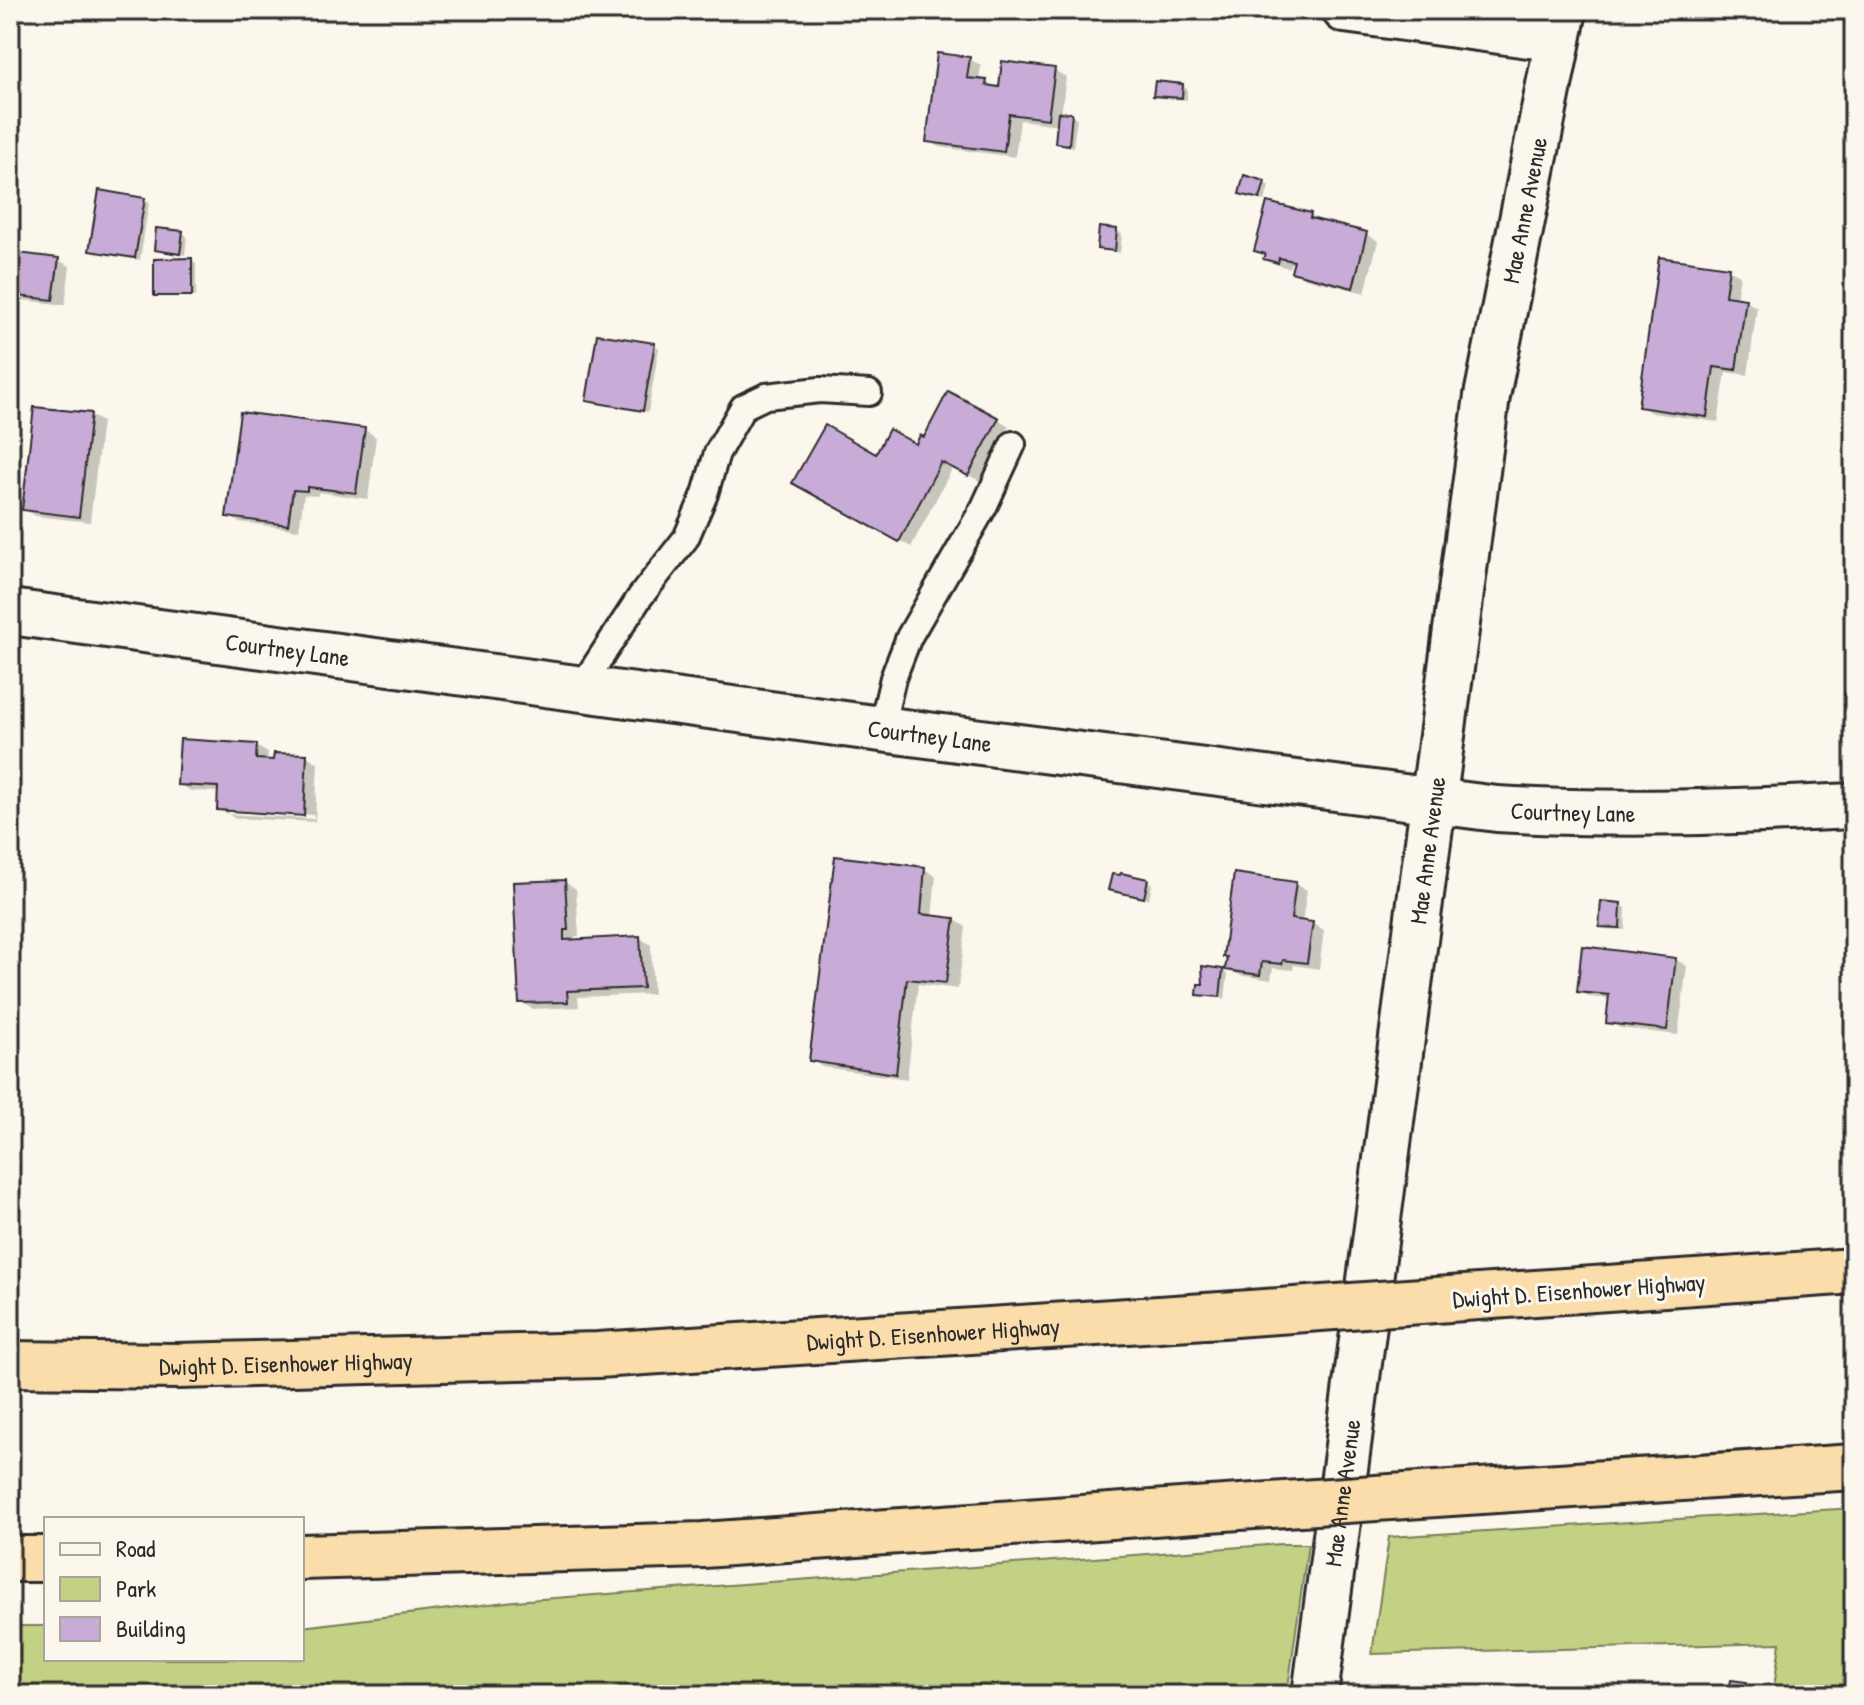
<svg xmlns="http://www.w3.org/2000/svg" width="1864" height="1705" viewBox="0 0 1864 1705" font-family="'Patrick Hand',sans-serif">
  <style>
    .green { fill: #c3d185; stroke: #777e58; stroke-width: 2 }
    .shadow { fill: #0003 }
    .building { fill: #c9abd8; stroke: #2b2b2b; stroke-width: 2 }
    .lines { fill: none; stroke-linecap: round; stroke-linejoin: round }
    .service-casing { stroke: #2b2b2b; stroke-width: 30 }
    .minor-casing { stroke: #2b2b2b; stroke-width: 50 }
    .tertiary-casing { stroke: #2b2b2b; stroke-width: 50 }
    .motorway-casing { stroke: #2b2b2b; stroke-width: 50 }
    .service { stroke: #fbf7ec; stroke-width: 24 }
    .minor { stroke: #fbf7ec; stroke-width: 44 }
    .tertiary { stroke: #fbf7ec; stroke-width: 44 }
    .motorway { stroke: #faddab; stroke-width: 44 }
    .motorway-bridge-casing { stroke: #2b2b2b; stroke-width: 50; stroke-linecap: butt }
    .motorway-bridge { stroke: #faddab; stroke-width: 44 }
    .labels { text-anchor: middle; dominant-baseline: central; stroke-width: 6; stroke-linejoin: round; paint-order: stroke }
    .street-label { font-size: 24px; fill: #2b2b2b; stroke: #fbf7ec }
  </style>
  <rect width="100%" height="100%" fill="#fbf7ec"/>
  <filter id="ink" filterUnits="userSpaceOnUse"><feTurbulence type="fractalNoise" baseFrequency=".0125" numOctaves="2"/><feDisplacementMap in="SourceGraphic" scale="16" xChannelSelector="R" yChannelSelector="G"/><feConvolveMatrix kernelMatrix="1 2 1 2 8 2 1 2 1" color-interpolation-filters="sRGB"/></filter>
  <g filter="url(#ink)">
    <g class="green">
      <path d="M1854,1508v187h-81l7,-52 -408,11 17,-117z"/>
      <path d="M1282,1544h26l-21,151h-1277v-69h36v33h256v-32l212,-26z"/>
    </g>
    <g class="shadow">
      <path d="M10,10h9l-4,10 -5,-2z"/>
      <path d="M969,59l12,6 -2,16 7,1 14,8 54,-20 12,7 -5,37 16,4 -4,29 -16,-5 2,-17 -39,-5 -5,37 -76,-10 -11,-6z"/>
      <path d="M1182,86l5,3v11l-27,-2 -5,-3z"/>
      <path d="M1264,183l5,3 -4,15 -18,-5z"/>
      <path d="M144,200l5,2 -9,58 -49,-10z"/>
      <path d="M1310,215l12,7 44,12 12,7 -13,52 -60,-15 -11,-7 1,-7 -4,-1 -2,5 -12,-3 -20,-15z"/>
      <path d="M1117,231l5,3 -2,19 -21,-5z"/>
      <path d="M182,233l5,3 -2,19 -29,-6z"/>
      <path d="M10,254l48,6 12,6 -5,39 -43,-5 -6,48 -6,-1z"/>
      <path d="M191,260l5,3v34h-35l-5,-3z"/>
      <path d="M1728,269l12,6 -4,24 9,2 12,6 -9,68 -22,-3 -8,50 -66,-9 -12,-7z"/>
      <path d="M654,345l5,3 -11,64 -60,-12z"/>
      <path d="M241,414l124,16 11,7 -8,62 -50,-7v4l-14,-1 -5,35 -60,-8 -11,-6z"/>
      <path d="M90,415l12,7 -12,100 -54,-6 -12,-7z"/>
      <path d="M998,419l11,7 -29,55 -27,-14 -42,80 -116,-65z"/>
      <path d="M256,746l12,7 -1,8 40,-5 11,7 -3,59 -80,-4 -7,-4 86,5v-4l-86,-5v4l-9,-5 1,-17 -29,-1 -12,-7z"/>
      <path d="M924,869l12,7 -4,42 23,2 11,7 -8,62 -40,-5 -11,95 -85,-12 -11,-7z"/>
      <path d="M1147,881l5,3 -3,15 -39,-10z"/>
      <path d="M565,882l11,7 3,47h-4v5l65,-3 11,7 2,49 -75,3 1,10 -47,2 -11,-7z"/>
      <path d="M1295,884l12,6 -5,32 11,2 11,6 -5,39 -25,-4 -1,5 -20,-2 -2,12 -32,-5 -12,-6 2,-11z"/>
      <path d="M1621,905l5,3 -1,22 -19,-1 -5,-3z"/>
      <path d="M1675,959l12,7 -9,69 -58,-7 -12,-7 3,-22 -21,-2 -11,-6z"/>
      <path d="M1222,971l6,3 -3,25 -25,-5z"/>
      <path d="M10,1018l4,2 -1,17h-3z"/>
      <path d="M1747,1684l5,3 -2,8h-20z"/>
    </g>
    <g class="building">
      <path d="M937,53l33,4 -3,21 20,2 -1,5 13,2 3,-26 53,7 -7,51 -39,-5 -5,38 -78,-10z"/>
      <path d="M1155,81l28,3 -1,14 -29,-2z"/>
      <path d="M1058,112l14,1 -3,32 -14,-2z"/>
      <path d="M1244,175l21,6 -5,18 -21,-5z"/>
      <path d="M99,190l46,8 -10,60 -46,-7z"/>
      <path d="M1267,202l44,11 -1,5 57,14 -14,56 -62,-16 3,-11 -15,-3 -1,5 -15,-4 2,-5 -11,-3z"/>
      <path d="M1099,227l18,2 -2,22 -18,-2z"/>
      <path d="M156,228l27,3 -3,23 -26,-4z"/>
      <path d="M10,252l49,6 -6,42 -43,-5v3z"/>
      <path d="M1659,257l70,10 -4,29 21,3 -10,71 -22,-3 -7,50 -69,-10z"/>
      <path d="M192,258v38h-38v-37z"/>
      <path d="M597,334l58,9 -12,68 -57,-10z"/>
      <path d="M948,391l51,27 -31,58 -27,-14 -42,80 -107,-59 33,-58 51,29 13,-25 27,15 4,-9 4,2z"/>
      <path d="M34,407l57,6 -12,104 -57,-7z"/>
      <path d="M240,412l125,16 -9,65 -49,-6v4l-14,-1 -5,35 -62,-8z"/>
      <path d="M180,739l77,5 -1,15 17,1 1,-7 33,1 -3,62 -87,-6 1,-23 -41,-2z"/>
      <path d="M835,856l90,11 -4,47 34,4 -9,65 -39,-4 -11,95 -87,-13z"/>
      <path d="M1121,873l27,6 -4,19 -36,-8 4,-16 8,1z"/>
      <path d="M1234,873l62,9 -5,37 22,3 -6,41 -24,-3 -1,4 -20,-2 -2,13 -35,-5 2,-13h-4z"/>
      <path d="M565,880l3,50h-4v10l76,-4 3,52 -76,3 1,11 -49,1 -6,-121z"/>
      <path d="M1601,901l20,2 -1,25 -21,-1z"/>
      <path d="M1582,946l94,12 -9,72 -61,-7 3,-28 -32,-3z"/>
      <path d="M1202,966l21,3 -3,28 -23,-2 1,-11h5z"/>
      <path d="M1731,1680l16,2 -2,13h-17z"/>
    </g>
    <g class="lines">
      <g class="service-casing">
        <g id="service">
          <path d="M580,689l60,-92 46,-59 19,-44 12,-41 26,-46 23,-11 54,-6 49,3"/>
          <path d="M881,729l12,-51 16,-41 75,-130 29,-63"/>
        </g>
      </g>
      <g class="minor-casing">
        <g id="minor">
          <path d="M1345,10l213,29"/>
          <path id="s1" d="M10,612l871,117 616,80c120,7 237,3 357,-3"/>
        </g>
      </g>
      <g class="tertiary-casing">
        <g id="tertiary">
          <path id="s2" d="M1315,1695l172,-1299 77,-386"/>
        </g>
      </g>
      <g class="motorway-casing">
        <g id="motorway">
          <path d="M1521,1294l333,-23"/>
          <path id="s3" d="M10,1364l168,2 420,-11 623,-40"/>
          <path d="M1496,1490l358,-23"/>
          <path d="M302,1557l401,-12 492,-35"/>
          <path d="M10,1559h36"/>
        </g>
      </g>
      <use href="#service" class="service"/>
      <use href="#minor" class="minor"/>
      <use href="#tertiary" class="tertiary"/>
      <use href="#motorway" class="motorway"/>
      <g class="motorway-bridge-casing">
        <g id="motorway-bridge">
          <path d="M1221,1315l300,-21"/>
          <path d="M1195,1510l301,-20"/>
        </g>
      </g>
      <use href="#motorway-bridge" class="motorway-bridge"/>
    </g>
  </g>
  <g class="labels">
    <g class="street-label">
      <text stroke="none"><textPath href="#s2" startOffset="1500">Mae Anne Avenue</textPath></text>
      <text stroke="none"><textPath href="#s1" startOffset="280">Courtney Lane</textPath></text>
      <text stroke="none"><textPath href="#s1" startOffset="928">Courtney Lane</textPath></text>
      <text stroke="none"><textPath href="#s1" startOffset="1576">Courtney Lane</textPath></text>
      <text stroke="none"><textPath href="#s2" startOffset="852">Mae Anne Avenue</textPath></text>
      <text transform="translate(1579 1290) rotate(-4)">Dwight D. Eisenhower Highway</text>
      <text stroke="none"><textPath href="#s3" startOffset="924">Dwight D. Eisenhower Highway</textPath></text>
      <text stroke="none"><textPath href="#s3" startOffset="276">Dwight D. Eisenhower Highway</textPath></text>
      <text stroke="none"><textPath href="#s2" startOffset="204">Mae Anne Avenue</textPath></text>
    </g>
  </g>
  <rect width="1864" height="1705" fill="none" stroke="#fbf7ec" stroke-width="40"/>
  <rect x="20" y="20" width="1824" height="1665" fill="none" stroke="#2b2b2b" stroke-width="3" filter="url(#ink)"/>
  <rect x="44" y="1517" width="260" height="144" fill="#fbf7ec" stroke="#a8a59f" stroke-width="2"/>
  <rect x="60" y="1543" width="40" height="12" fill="#fbf7ec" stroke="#a8a59f" stroke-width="2"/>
  <text x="116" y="1557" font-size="24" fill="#2b2b2b">Road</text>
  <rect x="60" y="1577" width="40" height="24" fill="#c3d185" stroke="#a8a59f" stroke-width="2"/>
  <text x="116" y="1597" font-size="24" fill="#2b2b2b">Park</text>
  <rect x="60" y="1617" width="40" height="24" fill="#c9abd8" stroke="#a8a59f" stroke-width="2"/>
  <text x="116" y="1637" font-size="24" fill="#2b2b2b">Building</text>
</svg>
